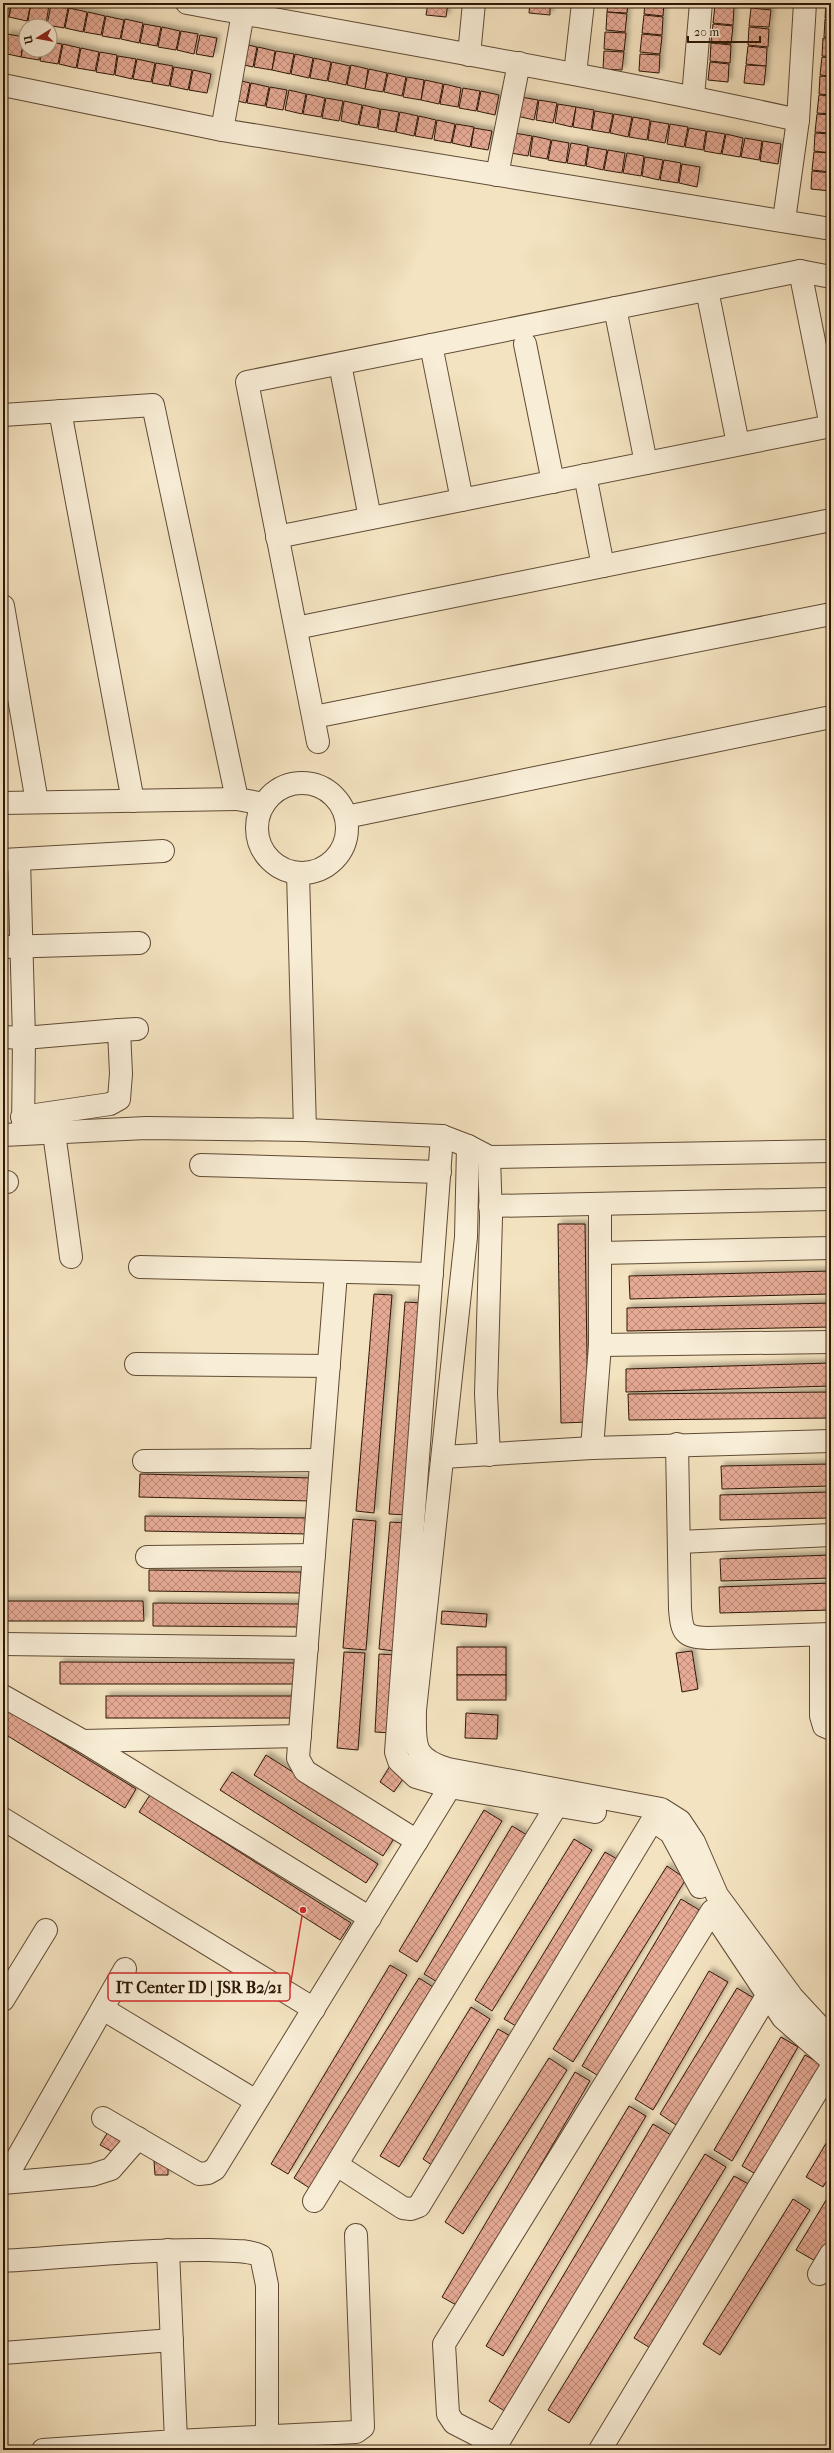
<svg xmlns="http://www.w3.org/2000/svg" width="834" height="2453" viewBox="0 0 834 2453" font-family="'IM FELL French Canon',serif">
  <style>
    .building { fill: url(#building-cross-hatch); stroke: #2f1807; filter: url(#shadow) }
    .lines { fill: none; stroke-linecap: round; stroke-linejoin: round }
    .minor-casing { stroke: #604b35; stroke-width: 24 }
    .minor { stroke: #f8edd6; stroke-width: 22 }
    .leader { fill: none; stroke: #d62828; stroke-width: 1.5 }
    .callout-dot { fill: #d62828; stroke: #f8edd6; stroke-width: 1.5 }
    .callout { fill: #f8edd6; stroke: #d62828; stroke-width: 1.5 }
    .callout-label { font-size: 16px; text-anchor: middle; font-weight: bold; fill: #2f1807 }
  </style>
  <defs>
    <pattern id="building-cross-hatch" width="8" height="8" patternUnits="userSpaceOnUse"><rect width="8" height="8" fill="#e6aa95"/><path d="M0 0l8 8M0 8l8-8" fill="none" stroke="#bb8978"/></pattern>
    <filter id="shadow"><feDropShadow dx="3.5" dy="-3.5" stdDeviation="2" flood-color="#0004"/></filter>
  </defs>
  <rect width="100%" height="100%" fill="#f4e3c0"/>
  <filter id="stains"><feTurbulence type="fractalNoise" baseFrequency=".005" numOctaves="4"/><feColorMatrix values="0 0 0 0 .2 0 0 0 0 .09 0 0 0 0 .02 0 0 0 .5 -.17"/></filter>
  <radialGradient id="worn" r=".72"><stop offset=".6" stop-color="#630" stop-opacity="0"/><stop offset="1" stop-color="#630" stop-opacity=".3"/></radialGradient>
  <g class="building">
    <path d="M3,3h8l-2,14 -6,-1z"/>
    <path d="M12,3h19l-4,18 -18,-4z"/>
    <path d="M31,3l18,2 -3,19 -18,-3z"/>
    <path d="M428,3h20l-2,14 -20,-2z"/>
    <path d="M530,3h20v12l-21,-2z"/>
    <path d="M608,3h20l-1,10 -20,-1z"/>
    <path d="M645,3h19l-1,13 -19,-2z"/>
    <path d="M751,3h20v5l-20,-1z"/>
    <path d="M826,3h5v15h-6z"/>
    <path d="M51,5l17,3 -4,20 -17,-3z"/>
    <path d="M715,5l19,2 -1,18 -20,-2z"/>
    <path d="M69,8l18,4 -4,20 -18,-4z"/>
    <path d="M751,8l20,2 -2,17 -20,-1z"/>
    <path d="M88,12l17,4 -4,19 -17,-3z"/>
    <path d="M607,12l20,2 -2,18 -19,-2z"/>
    <path d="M644,15l19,2 -1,18 -20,-2z"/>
    <path d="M106,16l18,4 -4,19 -18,-3z"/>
    <path d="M125,19l18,4 -4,20 -18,-4z"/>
    <path d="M825,19h6v18h-7z"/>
    <path d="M144,24l17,3 -4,19 -17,-3z"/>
    <path d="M713,24l20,2 -2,18 -20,-2z"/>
    <path d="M162,27l18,4 -4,19 -18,-3z"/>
    <path d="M749,27l20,2 -1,18 -20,-2z"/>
    <path d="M181,31l17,3 -4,20 -17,-4z"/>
    <path d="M605,32l21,1 -2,18 -20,-2z"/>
    <path d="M7,34l17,3 -3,20 -18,-4z"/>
    <path d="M642,34l20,2 -2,18 -20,-2z"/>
    <path d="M200,35l17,3 -4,19 -17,-3z"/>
    <path d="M25,37l1,13h15l-2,10 -18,-3z"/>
    <path d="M823,38l8,1v18l-9,-1z"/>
    <path d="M50,42l12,2 -4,20 -18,-3 2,-11h8z"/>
    <path d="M239,43l18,4 -4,20 -18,-4z"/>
    <path d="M711,43l20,2 -1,18 -20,-2z"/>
    <path d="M63,44l17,4 -4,20 -17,-4z"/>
    <path d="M748,46l19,2 -1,18 -20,-2z"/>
    <path d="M258,47l17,4 -3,19 -18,-3z"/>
    <path d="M81,48l18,4 -4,19 -18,-3z"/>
    <path d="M276,51l18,3 -4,20 -18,-4z"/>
    <path d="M604,51l20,1 -2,18 -19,-1z"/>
    <path d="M100,52l17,3 -3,20 -18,-3z"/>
    <path d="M295,54l18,4 -4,20 -18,-4z"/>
    <path d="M640,54l20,1 -1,18 -20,-2z"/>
    <path d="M118,56l18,3 -4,20 -17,-4z"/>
    <path d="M822,57l9,1v18l-11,-1z"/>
    <path d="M314,58l17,4 -4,19 -17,-3z"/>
    <path d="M137,59l18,4 -4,19 -18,-3z"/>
    <path d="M332,62l18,4 -4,19 -18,-4z"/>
    <path d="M710,62l19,2 -1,18 -20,-2z"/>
    <path d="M156,63l17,3 -4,20 -17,-3z"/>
    <path d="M351,65l17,4 -3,20 -18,-4z"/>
    <path d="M746,65l20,1 -2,19 -20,-2z"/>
    <path d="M174,67l18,3 -4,20 -18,-4z"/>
    <path d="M369,69l18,4 -4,19 -18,-3z"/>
    <path d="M193,70l18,4 -4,19 -18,-3z"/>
    <path d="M388,73l18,4 -4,19 -18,-4z"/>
    <path d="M820,76l11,1v18l-12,-1z"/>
    <path d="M407,77l17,3 -3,20 -18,-3z"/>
    <path d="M233,79l17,4 -4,20 -17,-4z"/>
    <path d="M425,80l18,4 -4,20 -18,-4z"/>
    <path d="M251,83l18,4 -4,19 -18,-3z"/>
    <path d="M444,84l17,4 -3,19 -18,-3z"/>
    <path d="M270,87l17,3 -4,20 -17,-3z"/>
    <path d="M463,88l17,3 -4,20 -17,-3z"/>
    <path d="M289,90l17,4 -4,20 -17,-4z"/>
    <path d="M481,91l18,4 -4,20 -18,-4z"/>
    <path d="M307,94l18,4 -4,19 -18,-3z"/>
    <path d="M819,95l12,1v18l-14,-1z"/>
    <path d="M521,97l17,3 -4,20 -17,-4z"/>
    <path d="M326,98l17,3 -4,20 -17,-3z"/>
    <path d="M539,100l18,3 -4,20 -17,-3z"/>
    <path d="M344,101l18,4 -4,20 -17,-4z"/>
    <path d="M558,104l18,3 -4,20 -17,-4z"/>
    <path d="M363,105l17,4 -3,19 -18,-3z"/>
    <path d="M576,107l18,3 -3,20 -18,-3z"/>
    <path d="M381,109l18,3 -4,20 -17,-3z"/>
    <path d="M595,111l18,3 -4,19 -17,-3z"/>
    <path d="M400,112l18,4 -4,20 -18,-4z"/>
    <path d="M614,114l18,3 -4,20 -18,-4z"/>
    <path d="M817,114l14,1v18l-16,-1z"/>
    <path d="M419,116l17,4 -4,19 -17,-3z"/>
    <path d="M633,117l17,3 -3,20 -18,-3z"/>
    <path d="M437,120l18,4 -4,19 -17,-3z"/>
    <path d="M651,121l18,3 -4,19 -17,-3z"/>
    <path d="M456,124l18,3 -4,20 -18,-4z"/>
    <path d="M670,124l18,3 -4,20 -17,-3z"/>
    <path d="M474,128l18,3 -4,19 -17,-3z"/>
    <path d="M689,128l17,3 -3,19 -18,-3z"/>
    <path d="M707,131l18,3 -4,20 -17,-3z"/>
    <path d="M514,133l18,3 -4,20 -17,-3z"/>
    <path d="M815,133l16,1v19l-17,-2z"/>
    <path d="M726,134l17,4 -3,19 -18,-3z"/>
    <path d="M533,136l18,4 -4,19 -17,-3z"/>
    <path d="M745,138l17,3 -3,19 -18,-3z"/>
    <path d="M552,140l17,3 -3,20 -18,-3z"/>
    <path d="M763,141l18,3 -3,20 -18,-3z"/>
    <path d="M571,143l17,3 -3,20 -18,-3z"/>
    <path d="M589,147l18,3 -4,20 -17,-4z"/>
    <path d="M608,150l17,3 -3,20 -18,-3z"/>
    <path d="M814,152l17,1v19l-19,-2z"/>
    <path d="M627,153l17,3 -3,20 -18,-3z"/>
    <path d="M645,157l18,3 -4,20 -17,-4z"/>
    <path d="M664,160l17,3 -3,20 -18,-3z"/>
    <path d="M682,164l18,3 -3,20 -18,-4z"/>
    <path d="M812,171l19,2 -1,18 -19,-2z"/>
    <path d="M558,1224h27l3,198 -27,1z"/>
    <path d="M831,1271v23l-201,5 -1,-23z"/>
    <path d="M374,1294l18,1 -18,218 -18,-2z"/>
    <path d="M405,1302l18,1 -16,212 -18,-1z"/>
    <path d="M831,1303v24l-204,4v-23z"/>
    <path d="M831,1363v23l-205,6v-23z"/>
    <path d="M831,1392v26l-202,2 -1,-26z"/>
    <path d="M831,1464v22l-109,3 -1,-23z"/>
    <path d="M140,1474l172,4v23l-173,-4z"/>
    <path d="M831,1492v26l-111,2v-25z"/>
    <path d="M145,1516l164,2v16l-164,-3z"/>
    <path d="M353,1519l23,2 -10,129 -23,-2z"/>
    <path d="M390,1522l15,1 -11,128 -15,-2z"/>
    <path d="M831,1555v23l-110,3 -1,-22z"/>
    <path d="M149,1570l152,2 -1,21 -151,-2z"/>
    <path d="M831,1583v27l-111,3 -1,-26z"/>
    <path d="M3,1601h140l1,20h-141z"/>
    <path d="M153,1603l148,1 -1,23 -147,-1z"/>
    <path d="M442,1611l45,3 -1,13 -45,-3z"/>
    <rect x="457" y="1647" width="49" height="28"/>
    <path d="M692,1651l6,38 -16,3 -6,-39z"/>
    <path d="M344,1652l21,1 -7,97 -21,-2z"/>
    <path d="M379,1654l17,1 -4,78 -17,-1z"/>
    <path d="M60,1662l238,1v21h-238z"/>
    <rect x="457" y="1675" width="49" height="25"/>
    <rect x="106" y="1696" width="189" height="22"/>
    <path d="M3,1707l133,82 -11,19 -122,-75z"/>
    <path d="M466,1713l32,2 -1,24 -32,-1z"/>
    <path d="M266,1755l129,82 -12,19 -129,-81z"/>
    <path d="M390,1766l15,10 -11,16 -14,-10z"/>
    <path d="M232,1772l146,92 -12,19 -146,-93z"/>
    <path d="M150,1795l201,128 -11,17 -201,-128z"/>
    <path d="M484,1810l18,11 -85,141 -18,-11z"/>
    <path d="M512,1826l15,9 -88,148 -15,-9z"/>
    <path d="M574,1839l18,11 -100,161 -17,-11z"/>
    <path d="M605,1852l17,10 -101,167 -17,-10z"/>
    <path d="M667,1866l19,13 -113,183 -20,-13z"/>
    <path d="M681,1899l20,12 -99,167 -20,-12z"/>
    <path d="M390,1965l17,10 -119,199 -17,-10z"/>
    <path d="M709,1971l19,11 -75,128 -18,-11z"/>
    <path d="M419,1978l17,11 -125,200 -17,-11z"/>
    <path d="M737,1988l20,12 -78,127 -19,-13z"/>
    <path d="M471,2007l19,12 -91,148 -19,-11z"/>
    <path d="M498,2029l14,8 -76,131 -13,-9z"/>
    <path d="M781,2037l17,10 -66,114 -18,-11z"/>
    <path d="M805,2055l18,10 -64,111 -17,-10z"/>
    <path d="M549,2058l18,12 -104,164 -18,-12z"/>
    <path d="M575,2072l15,9 -132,225 -16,-9z"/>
    <path d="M629,2106l17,10 -143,240 -17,-10z"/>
    <path d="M653,2124l18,11 -165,277 -17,-11z"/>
    <path d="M111,2127l18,11 -11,17 -18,-10z"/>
    <path d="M831,2135v38l-8,14 -17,-10z"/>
    <path d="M705,2154l21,13 -157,256 -21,-13z"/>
    <path d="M154,2161h14v14h-13z"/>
    <path d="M734,2176l18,10 -100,163 -18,-11z"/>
    <path d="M831,2192v47l-14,23 -21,-12z"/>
    <path d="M793,2199l17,11 -90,145 -17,-11z"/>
  </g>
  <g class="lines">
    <g class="minor-casing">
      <g id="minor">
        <path d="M187,3c204,38 408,72 611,117"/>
        <path d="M469,55l5,-52"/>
        <path d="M575,74l8,-71"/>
        <path d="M3,85l219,45 609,99"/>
        <path d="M693,97l8,-94"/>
        <path d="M222,130l21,-117"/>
        <path d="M497,175l22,-112"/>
        <path d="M784,220l14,-100 7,-117"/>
        <path d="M800,271l31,155"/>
        <path d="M707,290l31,154"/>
        <path d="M615,308l31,155"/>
        <path d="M525,344l28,138"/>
        <path d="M431,345l31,155"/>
        <path d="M340,364l30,154"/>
        <path d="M60,411l73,390"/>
        <path d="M3,415l150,-10 84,394 27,5"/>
        <path d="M585,475l18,91"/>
        <path d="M277,537l554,-111"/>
        <path d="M3,606l34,196"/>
        <path d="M296,628l535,-108"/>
        <path d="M314,717l517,-103"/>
        <path d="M318,742l-71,-360 553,-111 31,6"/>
        <circle cx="302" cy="828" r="45"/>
        <path d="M3,803l234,-4"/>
        <path d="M346,817l485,-100"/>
        <path d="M3,860l160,-9"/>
        <path d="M19,860l5,178 -1,94"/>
        <path d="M298,873l7,257"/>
        <path d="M3,947l136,-4"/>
        <path d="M119,1030l18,-1"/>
        <path d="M3,1037l21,1 95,-8 2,44 -2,25 -9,5 -88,13"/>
        <path d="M54,1133l17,124"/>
        <path d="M3,1135l143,-7 159,2 137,6 26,10 -2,91 -51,473c0,34 -4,48 33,59l213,40 19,12 14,21 23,53 76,103 38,41"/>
        <path d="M442,1136l-46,616 3,9 17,16 34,10 145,25"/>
        <path d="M468,1146l21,11 342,-6"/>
        <path d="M201,1165l239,7"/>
        <path d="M3,1182h4"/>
        <path d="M490,1206l341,-7"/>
        <path d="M600,1253l231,-5"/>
        <path d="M140,1267l292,7"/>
        <path d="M336,1273l-38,485 7,13 112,70"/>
        <path d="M600,1345l231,-3"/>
        <path d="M136,1364l193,2"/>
        <path d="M677,1444l3,165c2,24 4,28 28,29l123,-4"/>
        <path d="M592,1448l8,-103v-141"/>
        <path d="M489,1455l-3,-61 5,-176 -2,-61"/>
        <path d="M443,1457l149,-9 239,-7"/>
        <path d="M144,1461l177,-1"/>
        <path d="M680,1542l151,-7"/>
        <path d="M147,1557l167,-2"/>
        <path d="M821,1635v81l3,10 7,3"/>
        <path d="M3,1644l304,4"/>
        <path d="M3,1696l80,45 287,177"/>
        <path d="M83,1741l217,-5"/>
        <path d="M3,1819l311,190"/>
        <path d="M658,1824l13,9 29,54"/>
        <path d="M712,1911l-268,433 4,70 6,9 37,19 9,-3 267,-443"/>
        <path d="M715,1916l68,102 48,42"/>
        <path d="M3,2000l43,-70"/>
        <path d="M103,2009l153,92"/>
        <path d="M103,2118l96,56 9,-1 7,-4 235,-382"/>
        <path d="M337,2165l66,43 8,1 8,-3 233,-385"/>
        <path d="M3,2183l122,-214"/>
        <path d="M3,2183l89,-8 19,-6 27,-31"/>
        <path d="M314,2201l243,-396"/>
        <path d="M3,2261c69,-4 138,-12 207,-11 16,1 37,-1 51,6l6,29v151"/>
        <path d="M819,2274l12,-20"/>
        <path d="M3,2353l169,-13"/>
        <path d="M43,2450l133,-9 -8,-191"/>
        <path d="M177,2450l-1,-9 180,-9 7,-5 -7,-192"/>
        <path d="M600,2450l231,-382"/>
      </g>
    </g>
    <use href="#minor" class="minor"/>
  </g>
  <path class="leader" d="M303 1910L290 1987"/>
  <circle class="callout-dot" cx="303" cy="1910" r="4"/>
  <rect class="callout" x="108" y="1973" width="182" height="28" rx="4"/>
  <g class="callout-label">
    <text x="199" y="1993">IT Center ID | JSR B2/21</text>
  </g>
  <rect width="834" height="2453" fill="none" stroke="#f4e3c0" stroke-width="16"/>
  <rect x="4" y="4" width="826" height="2445" fill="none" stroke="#2f1807" stroke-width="2"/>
  <rect x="8" y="8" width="818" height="2437" fill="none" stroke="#2f1807"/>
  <g transform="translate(38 38) rotate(259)"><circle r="19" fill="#f8edd6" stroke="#a89883"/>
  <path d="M0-3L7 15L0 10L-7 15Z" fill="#8f2418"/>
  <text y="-6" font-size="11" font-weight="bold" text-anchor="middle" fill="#2f1807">U</text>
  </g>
  <path d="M688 36v6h72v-6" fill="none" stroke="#2f1807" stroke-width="2"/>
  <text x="694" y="36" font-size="12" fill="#2f1807" stroke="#f8edd6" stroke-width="3" paint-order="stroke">20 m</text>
  <rect width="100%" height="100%" filter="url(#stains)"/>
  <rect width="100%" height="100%" fill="url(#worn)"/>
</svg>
